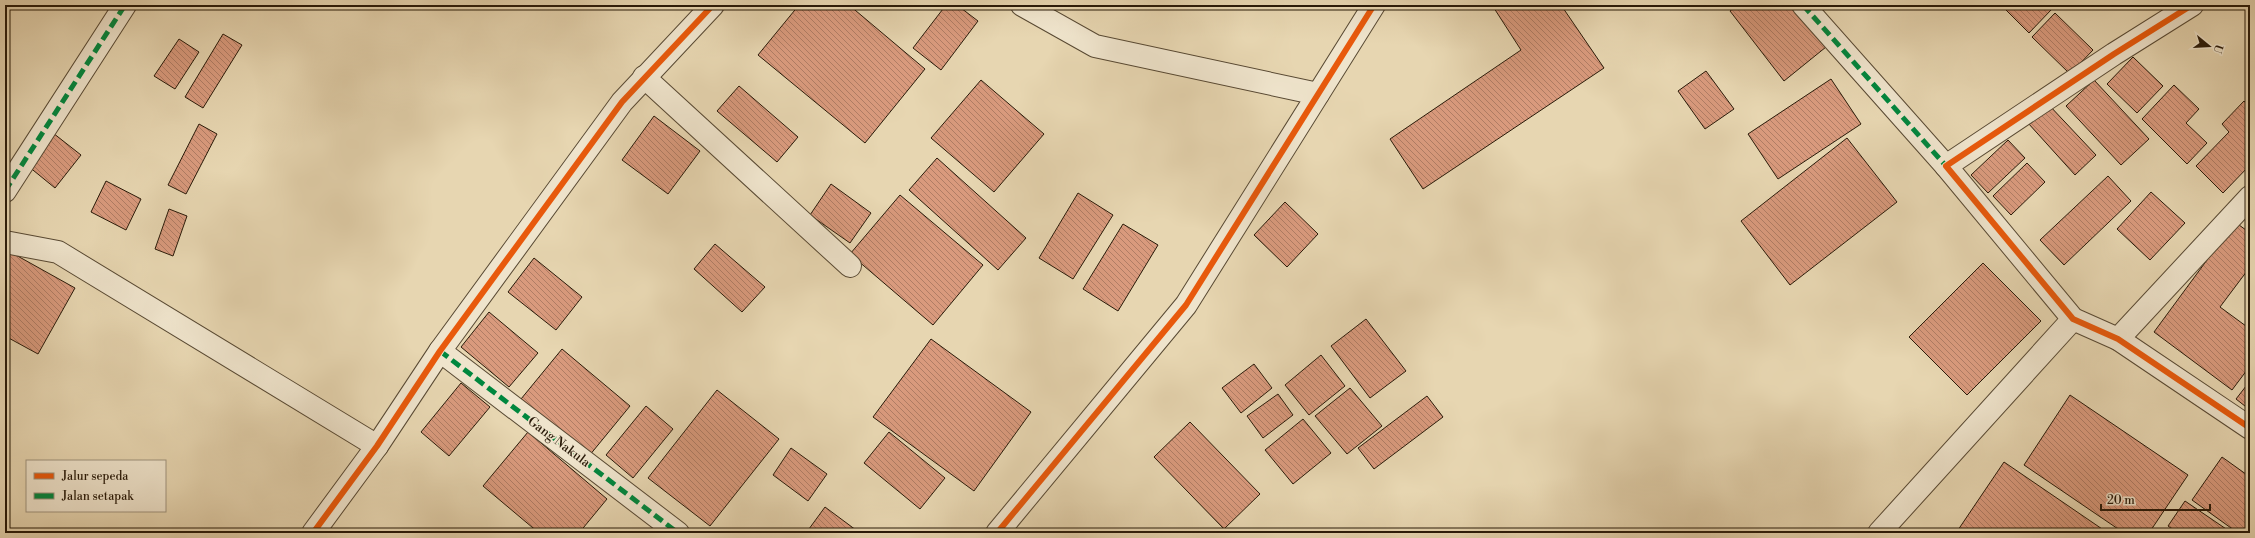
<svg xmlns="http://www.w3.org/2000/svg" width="2255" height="538" viewBox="0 0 2255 538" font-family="'Libre Bodoni',serif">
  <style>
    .building { fill: url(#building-back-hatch); stroke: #291a09 }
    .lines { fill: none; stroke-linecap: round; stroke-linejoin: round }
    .street-casing { stroke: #584933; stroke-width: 24 }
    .street { stroke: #efe4cc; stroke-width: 22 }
    .quiet { stroke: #00873e; stroke-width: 5; stroke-dasharray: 10 5; stroke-linecap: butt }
    .cycleway-casing { stroke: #efe4cc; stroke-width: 8 }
    .cycleway { stroke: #e8590c; stroke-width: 6 }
    .labels { text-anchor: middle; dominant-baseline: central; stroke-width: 3; stroke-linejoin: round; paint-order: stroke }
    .street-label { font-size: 13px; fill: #291a09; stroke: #efe4cc }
  </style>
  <defs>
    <pattern id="building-back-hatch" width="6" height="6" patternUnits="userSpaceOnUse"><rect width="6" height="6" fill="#d99a7d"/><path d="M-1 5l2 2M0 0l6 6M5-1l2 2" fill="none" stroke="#b07d65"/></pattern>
  </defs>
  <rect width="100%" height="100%" fill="#e7d6b1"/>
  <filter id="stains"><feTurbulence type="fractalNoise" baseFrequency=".005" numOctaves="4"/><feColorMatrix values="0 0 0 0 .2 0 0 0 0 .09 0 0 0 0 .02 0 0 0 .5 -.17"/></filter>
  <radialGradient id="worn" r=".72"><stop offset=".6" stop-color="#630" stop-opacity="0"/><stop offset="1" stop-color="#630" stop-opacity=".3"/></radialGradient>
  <g class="building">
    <path d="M799,5h50l76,64 -60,74 -107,-88z"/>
    <path d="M946,5h11l21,16 -37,49 -28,-22z"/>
    <path d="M1492,5h69l43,63 -181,121 -33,-50 131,-89z"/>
    <path d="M1738,5h55l33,42 -42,34 -54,-70z"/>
    <path d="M2001,5h45l5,5 -22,23z"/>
    <path d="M2055,13l38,37 -23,24 -38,-37z"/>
    <path d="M223,34l19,11 -39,63 -18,-11z"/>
    <path d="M179,39l20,13 -24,37 -21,-13z"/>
    <path d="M2133,57l30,29 -26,27 -30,-29z"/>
    <path d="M1706,71l28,38 -29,20 -27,-38z"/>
    <path d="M1831,79l30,45 -83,55 -30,-45z"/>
    <path d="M981,80l63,54 -50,58 -63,-54z"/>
    <path d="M2094,80l55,59 -28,26 -55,-59z"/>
    <path d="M2174,85l25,24 -13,14 21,20 -20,21 -45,-45z"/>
    <path d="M739,86l59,51 -21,25 -60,-51z"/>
    <path d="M2244,101l6,6v58l-27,28 -27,-27 33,-34 -7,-8z"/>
    <path d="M2048,104l48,51 -21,20 -47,-52z"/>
    <path d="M654,116l46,35 -32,43 -46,-34z"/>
    <path d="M199,124l18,10 -31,60 -18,-9z"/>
    <path d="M53,133l28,22 -26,33 -27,-22z"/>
    <path d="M1847,138l50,64 -107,83 -49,-64z"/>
    <path d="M2008,140l17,18 -37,35 -17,-18z"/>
    <path d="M937,158l89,80 -28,32 -89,-80z"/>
    <path d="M2027,163l18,19 -34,33 -18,-19z"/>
    <path d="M2108,176l23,25 -67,64 -24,-25z"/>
    <path d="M106,181l35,18 -15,31 -35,-18z"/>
    <path d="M831,184l40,29 -21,30 -40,-28z"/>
    <path d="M2151,192l34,31 -35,37 -33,-31z"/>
    <path d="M1078,193l35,22 -40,64 -34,-21z"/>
    <path d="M900,195l83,70 -50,60 -83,-71z"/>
    <path d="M1285,202l33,32 -31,33 -33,-32z"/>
    <path d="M169,209l18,7 -14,40 -18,-7z"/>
    <path d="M2235,222l15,11v34l-30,40 30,22v37l-18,24 -78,-58z"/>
    <path d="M1123,224l35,21 -40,66 -35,-22z"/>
    <path d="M715,244l50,43 -23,25 -48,-43z"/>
    <path d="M5,249l70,39 -37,66 -33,-18z"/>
    <path d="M534,258l48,39 -26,33 -48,-38z"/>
    <path d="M1983,263l58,58 -74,74 -58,-58z"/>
    <path d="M489,312l49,41 -29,34 -48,-40z"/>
    <path d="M1366,319l40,52 -36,27 -39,-52z"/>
    <path d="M931,339l100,73 -57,79 -101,-74z"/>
    <path d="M562,349l68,57 -41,50 -68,-57z"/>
    <path d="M1321,355l24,31 -36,29 -24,-30z"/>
    <path d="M1254,364l18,24 -31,25 -19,-25z"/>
    <path d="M2250,381v29l-14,-11z"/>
    <path d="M461,383l29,24 -41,49 -28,-24z"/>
    <path d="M1350,388l32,38 -35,28 -32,-38z"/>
    <path d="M717,390l62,49 -69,87 -62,-48z"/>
    <path d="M1278,394l15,21 -30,23 -16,-22z"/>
    <path d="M2070,395l118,80 -39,58h-25l-100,-68z"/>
    <path d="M1427,396l16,21 -69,52 -16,-21z"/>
    <path d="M646,406l27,23 -40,49 -27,-23z"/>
    <path d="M1303,419l28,34 -38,31 -28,-34z"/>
    <path d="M1190,422l70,72 -36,35 -70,-72z"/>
    <path d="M528,432l79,67 -28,34h-40l-56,-47z"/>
    <path d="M889,432l56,46 -25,31 -56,-46z"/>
    <path d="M791,448l36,26 -19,27 -35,-26z"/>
    <path d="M2222,457l28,20v56h-12l-46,-33z"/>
    <path d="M2004,462l104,71h-145l-5,-3z"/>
    <path d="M2185,501l47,32h-54l-10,-7z"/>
    <path d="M825,507l35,26h-54z"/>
  </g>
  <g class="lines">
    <g class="street-casing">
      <g id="street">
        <path d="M1022,5l73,41 223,48"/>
        <path d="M1803,5l143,161"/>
        <path d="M2192,5l-78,49 -168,112 127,153 45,20 132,89"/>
        <path d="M644,77l206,189"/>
        <path d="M5,191l120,-186"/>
        <path d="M5,242l53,10 319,194"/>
        <path d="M2118,339l132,-142"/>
        <path d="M440,351l238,182"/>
        <path d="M313,533l64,-87 63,-95 182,-249 91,-97"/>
        <path d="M997,533l189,-228 188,-300"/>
        <path d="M1879,533l194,-214"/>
      </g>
    </g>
    <use href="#street" class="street"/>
    <g class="quiet">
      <path d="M1803,5l143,161"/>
      <path d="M5,191l120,-186"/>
      <path d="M440,351l238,182"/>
    </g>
    <g class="cycleway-casing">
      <g id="cycleway">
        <path d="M2192,5l-78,49 -168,112 127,153 45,20 132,89"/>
        <path d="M313,533l64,-87 63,-95 182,-249 91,-97"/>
        <path d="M997,533l189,-228 188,-300"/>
      </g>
    </g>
    <use href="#cycleway" class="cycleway"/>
  </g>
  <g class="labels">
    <g class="street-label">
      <text transform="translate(559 442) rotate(37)">Gang Nakula</text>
    </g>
  </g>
  <rect width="2255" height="538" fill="none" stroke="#e7d6b1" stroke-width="20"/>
  <rect x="6" y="6" width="2243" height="526" fill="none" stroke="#291a09" stroke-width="2"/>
  <rect x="10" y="10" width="2235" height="518" fill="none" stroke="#291a09"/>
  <rect x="26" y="460" width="140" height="52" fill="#efe4cc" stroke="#a0937e"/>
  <rect x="34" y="473" width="20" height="6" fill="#e8590c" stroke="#a0937e"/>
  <text x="62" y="480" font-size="12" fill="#291a09">Jalur sepeda</text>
  <rect x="34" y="493" width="20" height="6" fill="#00873e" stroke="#a0937e"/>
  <text x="62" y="500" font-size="12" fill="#291a09">Jalan setapak</text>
  <g transform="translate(2209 46) rotate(108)" stroke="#efe4cc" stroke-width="3" paint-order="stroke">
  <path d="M0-3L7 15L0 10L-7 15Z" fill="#291a09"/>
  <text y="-6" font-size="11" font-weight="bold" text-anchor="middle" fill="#291a09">U</text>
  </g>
  <path d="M2101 504v6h109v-6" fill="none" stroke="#291a09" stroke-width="2"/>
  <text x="2107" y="504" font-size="12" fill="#291a09" stroke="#efe4cc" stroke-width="3" paint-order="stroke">20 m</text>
  <rect width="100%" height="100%" filter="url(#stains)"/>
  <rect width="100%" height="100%" fill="url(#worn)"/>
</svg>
